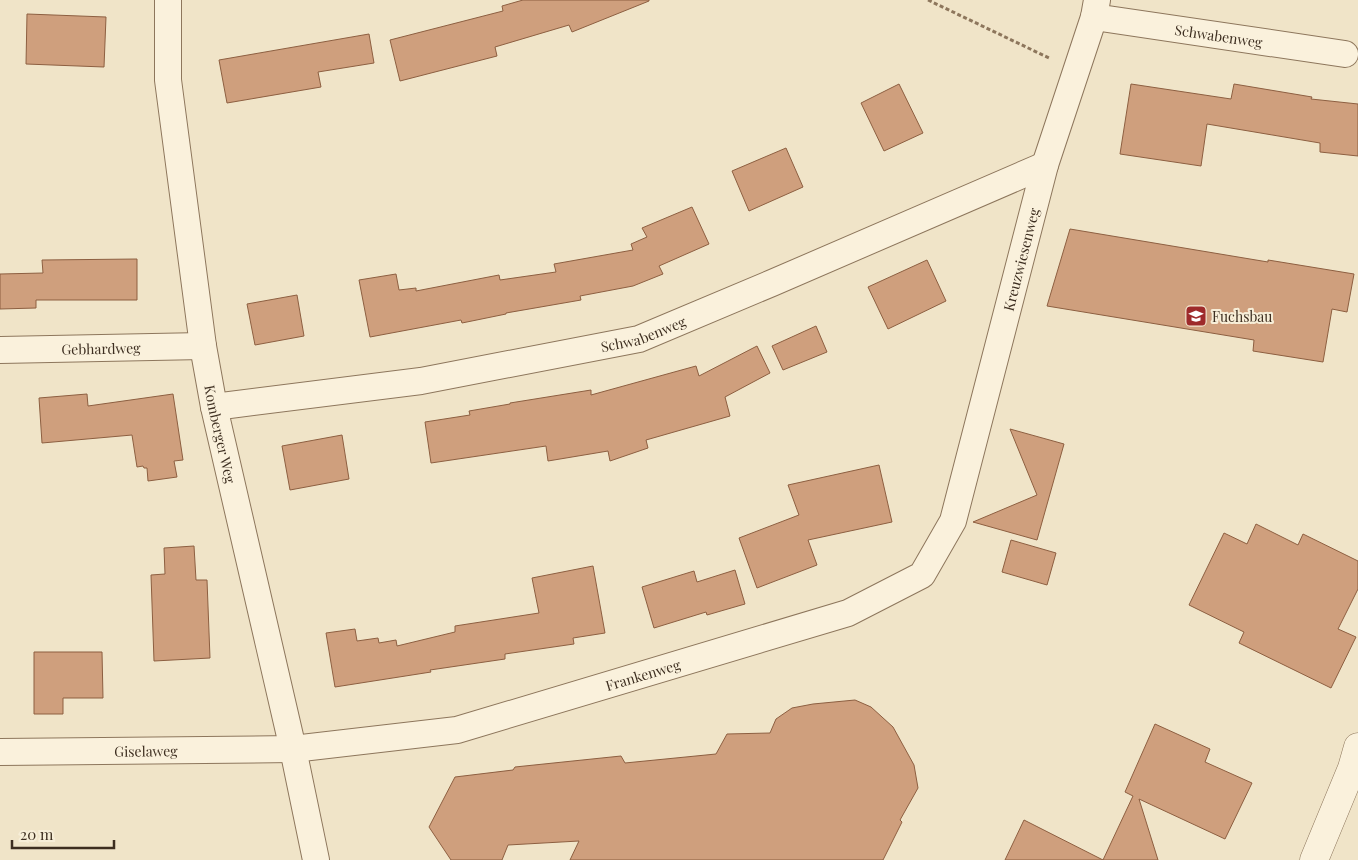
<svg xmlns="http://www.w3.org/2000/svg" width="1358" height="860" viewBox="0 0 1358 860" font-family="'Playfair Display',serif">
  <style>
    .building { fill: #cf9f7d; stroke: #8d5f41 }
    .lines { fill: none; stroke-linecap: round; stroke-linejoin: round }
    .minor-casing { stroke: #8d765c; stroke-width: 28 }
    .tertiary-casing { stroke: #8d765c; stroke-width: 29 }
    .path { stroke: #8d765c; stroke-width: 3; stroke-dasharray: 4 2.5; stroke-linecap: butt }
    .minor { stroke: #faf1dc; stroke-width: 26 }
    .tertiary { stroke: #faf1dc; stroke-width: 28 }
    .labels { text-anchor: middle; dominant-baseline: central; stroke-width: 4; stroke-linejoin: round; paint-order: stroke }
    .street-label { font-size: 14px; fill: #3d2e20; stroke: #f7eed8 }
    .poi-label { font-size: 14px; fill: #3d2e20; stroke: #f7eed8; text-anchor: start }
  </style>
  <rect width="100%" height="100%" fill="#f0e4c8"/>
  <g class="building">
    <path d="M523,0h126v1l-77,31 -3,-7 -74,22 2,9 -97,25 -10,-41 113,-29 -1,-5z"/>
    <path d="M27,14l79,3 -2,50 -78,-3z"/>
    <path d="M369,34l5,29 -56,9 3,15 -94,16 -8,-43z"/>
    <path d="M899,84l24,49 -39,18 -23,-48z"/>
    <path d="M1131,84l100,15 3,-15 78,13 -1,2 47,5v52l-38,-4v-9l-113,-19 -6,42 -81,-12z"/>
    <path d="M786,148l17,39 -54,24 -17,-40z"/>
    <path d="M692,207l17,37 -50,22 4,8 -30,12 -53,10 1,4 -75,13v1l-44,9 -1,-3 -91,17 -11,-57 37,-6 3,16 17,-2v3l83,-16 1,5 56,-8 -2,-8 79,-14 -2,-6 16,-7 -5,-9z"/>
    <path d="M1070,229l198,33v-2l86,14 -7,38 -15,-3 -9,53 -70,-11 1,-11 -207,-34z"/>
    <path d="M137,259v41h-101v8l-36,1v-35l43,-1 -1,-13z"/>
    <path d="M927,260l19,41 -58,28 -20,-42z"/>
    <path d="M297,295l7,41 -49,9 -8,-41z"/>
    <path d="M816,326l11,26 -44,18 -11,-24z"/>
    <path d="M757,346l13,27 -45,24 5,19 -84,24 2,8 -38,13 -2,-10 -60,10 -2,-15 -115,17 -6,-41 45,-7 -1,-4 41,-7v-1l81,-13v5l105,-29 3,10z"/>
    <path d="M87,394l1,12 85,-12 10,66 -9,1 3,16 -29,4 -1,-13h-3l-1,-2 -6,1 -5,-32 -90,8 -3,-45z"/>
    <path d="M1010,429l54,15 -27,96 -64,-18 64,-27z"/>
    <path d="M342,435l7,44 -59,11 -8,-44z"/>
    <path d="M879,465l13,57 -84,18 9,25 -60,23 -18,-50 60,-23 -11,-30z"/>
    <path d="M1256,524l42,21 5,-11 55,27v28l-20,40 18,8 -25,51 -92,-45 5,-11 -55,-27 35,-72 23,11z"/>
    <path d="M1011,540l45,13 -9,32 -45,-13z"/>
    <path d="M194,546l2,34h11l3,78 -56,3 -3,-86 14,-1 -1,-26z"/>
    <path d="M593,566l12,67 -32,5 1,6 -69,10v5l-75,11 1,2 -96,15 -9,-54 29,-4 2,12 21,-3 1,5 17,-3 1,6 58,-14v-6l84,-13 -7,-35z"/>
    <path d="M735,570l10,34 -38,11 -1,-3 -52,16 -12,-41 52,-16 3,11z"/>
    <path d="M34,652h68l1,46h-40v16h-29z"/>
    <path d="M855,700l16,7 22,20 21,38 4,23 -18,32 2,2 -19,38h-313l9,-19 -71,4 -6,15h-51l-22,-33 26,-50 58,-7 2,-3 106,-11 4,7 91,-9 11,-20 43,-1 6,-14 16,-11 21,-4z"/>
    <path d="M1155,724l55,25 -5,13 47,21 -27,56 -86,-40 19,61h-153l19,-40 79,40 30,-64 -8,-4z"/>
  </g>
  <g class="lines">
    <g class="minor-casing">
      <g id="minor">
        <path id="s1" d="M168,0v80l35,266 11,61 79,342 23,111"/>
        <path id="s2" d="M1094,17l251,37"/>
        <path id="s3" d="M0,350l203,-4"/>
        <path id="s4" d="M214,407l207,-26 218,-42 133,-56 273,-118"/>
        <path id="s5" d="M0,752l293,-3 164,-19 391,-117 74,-38 31,-54 92,-356 49,-148 3,-17"/>
      </g>
    </g>
    <g class="tertiary-casing">
      <path id="tertiary" d="M1314,860l38,-92 6,-21"/>
    </g>
    <path class="path" d="M928,0l121,58"/>
    <use href="#minor" class="minor"/>
    <use href="#tertiary" class="tertiary"/>
  </g>
  <defs>
    <g id="school-square" transform="scale(1.125)"><rect x="-9" y="-9" width="18" height="18" rx="4" fill="#9e2a2b" stroke="#f7eed8"/><path d="M0-5L7-2L0 1L-7-2ZM-4 1L0 2.5L4 1V4Q0 6-4 4Z" fill="#fff"/></g>
  </defs>
  <g fill-rule="evenodd">
    <use href="#school-square" x="1196" y="316"/>
  </g>
  <g class="labels">
    <g class="street-label">
      <text stroke="none"><textPath href="#s2" startOffset="126">Schwabenweg</textPath></text>
      <text stroke="none"><textPath href="#s5" startOffset="1282">Kreuzwiesenweg</textPath></text>
      <text stroke="none"><textPath href="#s4" startOffset="436">Schwabenweg</textPath></text>
      <text stroke="none"><textPath href="#s3" startOffset="101">Gebhardweg</textPath></text>
      <text stroke="none"><textPath href="#s1" startOffset="438">Komberger Weg</textPath></text>
      <text stroke="none"><textPath href="#s5" startOffset="652">Frankenweg</textPath></text>
      <text stroke="none"><textPath href="#s5" startOffset="146">Giselaweg</textPath></text>
    </g>
    <g class="poi-label">
      <text x="1212" y="316">Fuchsbau</text>
    </g>
  </g>
  <path d="M12 840v8h102v-8" fill="none" stroke="#3d2e20" stroke-width="2.5"/>
  <text x="20" y="840" font-size="15" fill="#3d2e20" stroke="#f7eed8" stroke-width="4" paint-order="stroke">20 m</text>
</svg>
